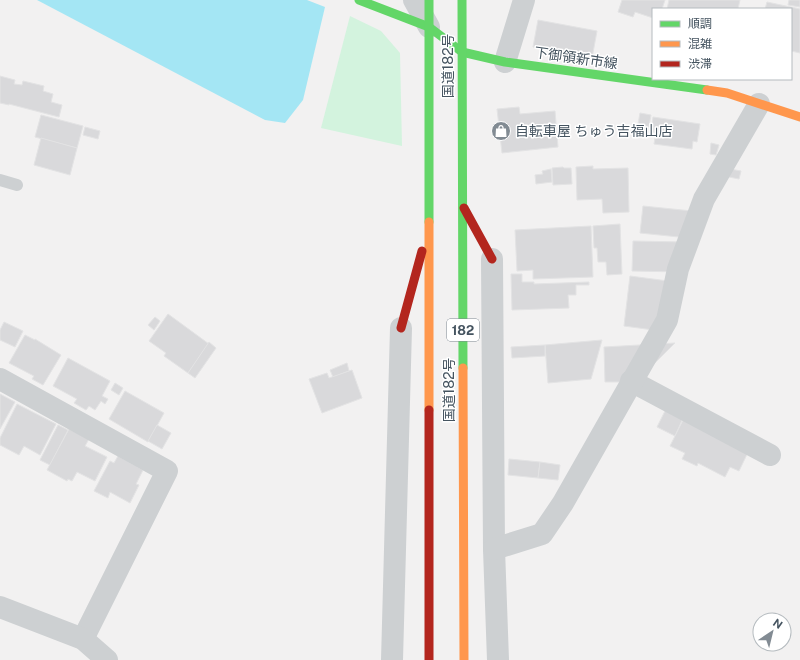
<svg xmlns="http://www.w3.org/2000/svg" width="800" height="660" viewBox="0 0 800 660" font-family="'Public Sans','Noto Sans JP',sans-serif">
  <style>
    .green { fill: #d3f3de }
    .water { fill: #a4e6f4 }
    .building { fill: #d9d9db; stroke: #e3e3e4 }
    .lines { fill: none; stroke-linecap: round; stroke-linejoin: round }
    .lane { stroke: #cdd0d2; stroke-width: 12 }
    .street { stroke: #cdd0d2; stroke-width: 22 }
    .fast { stroke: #63d668; stroke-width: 9 }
    .slow { stroke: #ff974d; stroke-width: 9 }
    .jam { stroke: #b3261e; stroke-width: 9 }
    .labels { text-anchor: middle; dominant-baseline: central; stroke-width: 3; stroke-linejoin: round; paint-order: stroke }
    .shield { fill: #fff; stroke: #7d8790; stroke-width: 1 }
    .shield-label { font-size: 13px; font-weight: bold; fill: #455460 }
    .street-label { font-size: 14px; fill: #455460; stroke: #fff }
    .poi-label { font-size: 14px; fill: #455460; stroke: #fff; text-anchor: start }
  </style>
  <rect width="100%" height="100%" fill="#f2f1f1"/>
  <path class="green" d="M350,16l31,15 19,22 2,93 -81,-18z"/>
  <path class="water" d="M37,0h270l18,7 -22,93 -18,23 -20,-3z"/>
  <g class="building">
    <path d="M622,0h43l-3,9h-9v9l-18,-6 -2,5 -15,-5z"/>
    <path d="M669,0h71l-2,9h-71z"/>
    <path d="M789,0h11v7l-12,-2z"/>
    <path d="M767,2l33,7v44l-9,-2v-42h-26z"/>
    <path d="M538,20l59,11 -5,27 -59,-11z"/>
    <path d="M0,76l15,4 -1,4 8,1 1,-4 21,5 -1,5 10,3 -2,8 11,3 -3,12 -50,-13v1l-9,-2z"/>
    <path d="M519,107l1,7 35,-3 3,36 -56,6 -5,-44z"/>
    <path d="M640,113l11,2 -4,22 -11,-2z"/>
    <path d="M41,115l42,11 -6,22 -42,-11z"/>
    <path d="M653,117l47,7 -3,18 -4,-1 -1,8 -38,-5 2,-11 -5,-1z"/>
    <path d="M85,127l15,4 -2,8 -15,-4z"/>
    <path d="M41,138l36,10 -7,27 -36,-10z"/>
    <path d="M711,143l8,2 -3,10 -6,-1z"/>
    <path d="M593,166v3l35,-1 1,44 -26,1 -1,-14 -25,1 -1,-33z"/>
    <path d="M563,167l1,1h7l1,16 -19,1 -1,-17z"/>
    <path d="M551,169l1,13 -16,2 -1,-9 8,-1 -1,-3z"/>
    <path d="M730,169l11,2 -2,8 -10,-2z"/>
    <path d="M643,206l49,5 -3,27 -49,-5z"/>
    <path d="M620,224l2,50 -15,1 -1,-13h-8l-1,-14h-3l-1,-22z"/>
    <path d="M591,226l2,51 -60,2v-9l-16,1 -2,-41z"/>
    <path d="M633,241l50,1v30l-51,-1z"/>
    <path d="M511,274h11v8h12v2l55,-2v3h-13v10h-8l1,13 -57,2z"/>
    <path d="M630,276l38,5 -7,50 -37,-5z"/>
    <path d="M168,314l41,30 -21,29 -24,-17 2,-3 -17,-12z"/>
    <path d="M155,317l5,4 -6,9 -6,-5z"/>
    <path d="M4,322l19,9 -8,16 -15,-7v-10z"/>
    <path d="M25,335l10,5v-1l26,16 -18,30 -11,-6 2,-3 -25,-13z"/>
    <path d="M602,340l-11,39 -43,4 -3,-38z"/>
    <path d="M209,342l7,6 -21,30 -7,-5z"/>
    <path d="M675,343l-39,39h-31l-1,-35z"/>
    <path d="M545,345v11l-33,2 -1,-11z"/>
    <path d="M68,358l42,23 -8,15 6,3 -3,5 -4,-3 -6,9 -6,-4 -3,4 -12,-7 3,-4 -24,-13z"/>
    <path d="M347,363l2,8 -16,6 -3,-7z"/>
    <path d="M352,370l10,28 -40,15 -13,-34 18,-6 2,5z"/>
    <path d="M115,383l8,5 -4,7 -8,-5z"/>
    <path d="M125,391l39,22 -16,29 -39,-23z"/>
    <path d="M0,394l15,8 -15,27z"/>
    <path d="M17,404l39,20 -16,31 -16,-9 -5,9 -19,-10v-7z"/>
    <path d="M666,409l17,9 -8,18 -18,-9z"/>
    <path d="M685,416l66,30 -12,25 -9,-4 -5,10 -27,-14 -1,3 -15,-7 3,-6 -15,-7z"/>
    <path d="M58,425l10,5 -18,35 -10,-5z"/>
    <path d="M157,425l14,8 -9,16 -14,-8z"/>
    <path d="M69,429l20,10 -4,7 22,11 -12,24 -18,-9 -5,9 -4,-2 -1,2 -20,-11z"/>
    <path d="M118,456l25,14 -7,14 3,1 -9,18 -20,-11 -2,6 -14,-7 16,-30 4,2z"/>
    <path d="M509,459l31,3 -2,16 -30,-3z"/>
    <path d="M540,462l20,3 -2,15 -20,-2z"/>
  </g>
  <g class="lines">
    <path class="lane" d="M0,180l17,5"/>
    <g class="street">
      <path d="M414,0l15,27"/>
      <path d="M505,62l19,-62"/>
      <path d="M492,259l2,290 4,111"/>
      <path d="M0,379l167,92 -84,168"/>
      <path d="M631,381l139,74"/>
      <path d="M494,549l48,-15 21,-31 104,-183 11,-51 26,-70 55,-95"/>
      <path d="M0,607l83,32 24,21"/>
      <path d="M392,660l9,-332"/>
    </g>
    <g class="fast">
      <path d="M359,0l70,27 33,25 43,10 202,28"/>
      <path d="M429,0v222"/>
      <path d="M462,0l1,368"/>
    </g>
    <g class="slow">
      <path d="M707,90l20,3 73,24"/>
      <path d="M429,222v188"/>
      <path d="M463,368l1,292"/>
    </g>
    <g class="jam">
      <path d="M464,208l28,51"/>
      <path d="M401,328l21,-77"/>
      <path d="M429,410v250"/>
    </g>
  </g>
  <defs>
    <g id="shop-disc" transform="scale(1)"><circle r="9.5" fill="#828b93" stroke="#fff"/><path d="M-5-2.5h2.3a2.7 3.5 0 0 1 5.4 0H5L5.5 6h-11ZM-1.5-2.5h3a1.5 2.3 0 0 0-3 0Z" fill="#fff"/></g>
  </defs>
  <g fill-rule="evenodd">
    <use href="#shop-disc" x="501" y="131"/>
  </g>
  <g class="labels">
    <rect class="shield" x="447" y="319" width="32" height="22" rx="3"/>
    <g class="shield-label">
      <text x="463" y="330">182</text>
    </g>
    <g class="street-label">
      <text transform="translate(576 58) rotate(8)">下御領新市線</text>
      <text transform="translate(448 66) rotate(-90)">国道182号</text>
      <text transform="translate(449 390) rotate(-90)">国道182号</text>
    </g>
    <g class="poi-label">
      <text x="515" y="131">自転車屋 ちゅう吉福山店</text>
    </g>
  </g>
  <rect x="652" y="8" width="140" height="72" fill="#ffffff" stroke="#b5bbbf"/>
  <rect x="660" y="21" width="20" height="6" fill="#63d668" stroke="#b5bbbf"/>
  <text x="688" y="28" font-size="12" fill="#455460">順調</text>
  <rect x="660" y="41" width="20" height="6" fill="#ff974d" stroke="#b5bbbf"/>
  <text x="688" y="48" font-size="12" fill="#455460">混雑</text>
  <rect x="660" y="61" width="20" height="6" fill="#b3261e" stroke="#b5bbbf"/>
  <text x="688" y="68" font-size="12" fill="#455460">渋滞</text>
  <g transform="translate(772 632) rotate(35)"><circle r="19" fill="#ffffff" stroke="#b5bbbf"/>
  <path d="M0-3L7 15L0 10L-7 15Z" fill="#828b93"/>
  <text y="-6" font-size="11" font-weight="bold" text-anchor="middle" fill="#455460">N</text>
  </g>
</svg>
